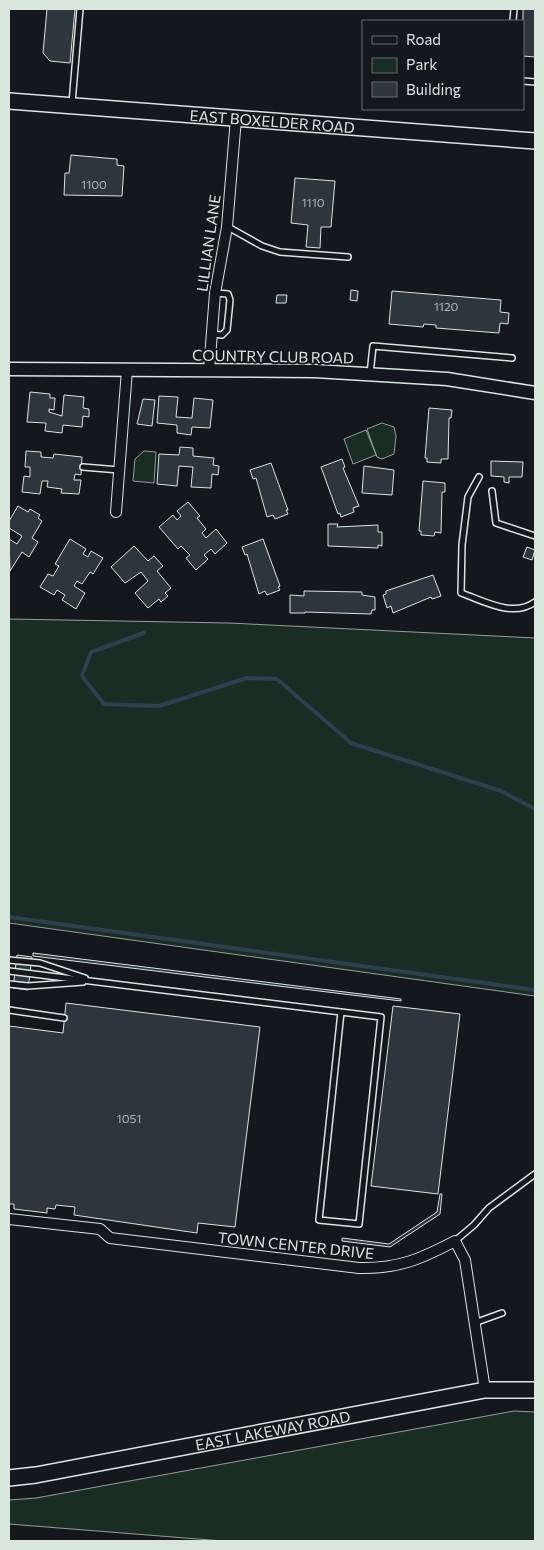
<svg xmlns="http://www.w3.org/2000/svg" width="544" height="1550" viewBox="0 0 544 1550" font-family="Commissioner,sans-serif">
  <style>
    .green { fill: #1a2d24; stroke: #939e99 }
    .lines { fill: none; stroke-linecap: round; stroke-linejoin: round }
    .stream { stroke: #2f3f4d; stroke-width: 4 }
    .building { fill: #2c363c; stroke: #d8e6dc }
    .service-casing { stroke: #d8e6dc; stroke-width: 8 }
    .minor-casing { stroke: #d8e6dc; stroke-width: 12 }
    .tertiary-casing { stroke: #d8e6dc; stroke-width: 15 }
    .secondary-casing { stroke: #d8e6dc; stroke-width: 18 }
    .service { stroke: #14181c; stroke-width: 5 }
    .minor { stroke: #14181c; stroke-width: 10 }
    .tertiary { stroke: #14181c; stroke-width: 12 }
    .secondary { stroke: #14181c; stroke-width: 15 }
    .labels { text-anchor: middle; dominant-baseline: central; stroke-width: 4; stroke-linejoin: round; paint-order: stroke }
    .number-label { font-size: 12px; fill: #adbab4 }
    .street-label { font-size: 15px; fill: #d8e6dc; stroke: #14181c }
  </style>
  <rect width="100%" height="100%" fill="#14181c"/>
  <g class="green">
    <path d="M382,423l12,4 2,9 -2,18 -12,5 -5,-2 -10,-28z"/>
    <path d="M366,430l10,25 -23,9 -9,-25z"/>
    <path d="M144,451l12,1 -2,31 -21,-2 2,-22z"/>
    <path d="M9,619l220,4 306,15v358l-526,-73z"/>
    <path d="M514,1411l21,1v129h-312l-214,-17v-24l27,-2z"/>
  </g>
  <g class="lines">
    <g class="stream">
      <path d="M144,633l-53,19 -9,24 22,28 55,2 88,-28 30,1 74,64 150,48 34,18"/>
      <path d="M9,917l526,73"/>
    </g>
  </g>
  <g class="building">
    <path d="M47,9h28l-5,54 -20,-2 -7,-8z"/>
    <path d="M523,9h12v48l-12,-1z"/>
    <path d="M71,155l46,4v6l7,1 -2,30 -58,-1 1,-22h4z"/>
    <path d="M295,178l40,3 -4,46h-10l-1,21 -14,-1 2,-22 -17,-2z"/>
    <path d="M351,290l7,1 -1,10 -7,-1z"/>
    <path d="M392,291l109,9 -1,12 9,1 -1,11 -8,-1 -1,10 -63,-5v-3l-12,-1 -1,3 -34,-3z"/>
    <path d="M277,295h10l-1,8h-10z"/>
    <path d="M30,392l20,2v4h5l-1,12 -5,-1v3l13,4 2,-21 20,2 -1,11 6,1v8l-6,-1 -1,11 -19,-2 -1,8 -17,-2 1,-8 -19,-1z"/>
    <path d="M159,396l19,1 -2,20 16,1 2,-20 19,2 -3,28 -18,-1 -1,8 -14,-2v-8l-20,-2z"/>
    <path d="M143,399l12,1 -3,26 -15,-2z"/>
    <path d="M429,408l23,2 -1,8h-2l-1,41h-7v4l-14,-1v-4h-2z"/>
    <path d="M180,447l13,1v8l21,2 -1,7 6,1 -1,9 -6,-1 -1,14 -20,-1 2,-20 -14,-1 -2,20 -20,-2 2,-30 20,1z"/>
    <path d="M26,451l15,1v5l12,1 1,-4 28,3 -1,18 -6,-1 -1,6h7l-2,14 -18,-1 1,-4 -15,-2 1,-6h-6l-2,13 -18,-2 2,-16 6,1v-10h-5z"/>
    <path d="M342,459l3,8 -2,1 16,38 -6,2 1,4 -13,5 -1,-4 -2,1 -17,-47z"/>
    <path d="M491,461l32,1 -1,15h-13v6l-5,-1v-5l-13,-1z"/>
    <path d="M271,463l17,47h-2l2,4 -13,5 -2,-4 -6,2 -11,-39 -3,1 -3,-9z"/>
    <path d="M364,466l30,4 -2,25 -30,-2z"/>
    <path d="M423,481l22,2v9h-3l-1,41 -6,-1 -1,4 -13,-1v-4h-2z"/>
    <path d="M188,502l12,14 -3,2 9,11 -4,4 4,5 10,-9 11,14 -12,11 -4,-5 -7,6 4,4 -12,11 -10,-12 4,-3 -9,-9 -3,3 -19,-22 14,-12 4,5 4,-4 -4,-5z"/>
    <path d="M18,506l10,6 2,-3 10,6 -2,3 4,3 -10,17 6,4 -9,15 -7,-5 -12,19 -1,-32 8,5 5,-8 -13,-8v-7z"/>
    <path d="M328,524h10l-1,3 41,-2v7h4v14l-4,-1v3l-50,-2z"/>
    <path d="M70,539l16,10 -3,5 5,3 3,-6 12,7 -10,16 -3,-2 -8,12 -5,-3 -3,5 11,7 -9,16 -14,-9 3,-5 -8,-5 -3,5 -14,-8 8,-13 5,2 6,-10 -4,-2z"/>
    <path d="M263,539l17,47 -2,1 2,3 -13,5 -2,-4 -6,3 -12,-40 -2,1 -3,-8z"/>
    <path d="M134,546l14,15 6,-5 9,10 -6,5 14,17 -6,5 3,3 -7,6 -2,-3 -11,9 -13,-15 13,-12 -7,-9 -16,11 -14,-16z"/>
    <path d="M527,547l8,3 -3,10 -9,-3z"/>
    <path d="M433,575l8,21 -9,3 -1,-2 -38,16 -2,-7 -4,2 -4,-13 3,-1v-3z"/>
    <path d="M304,591l58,1v3l13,2v13h-3l-1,4 -66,-2v1h-15v-18l14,1z"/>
    <path d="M33,953l368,46v2l-368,-45z"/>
    <path d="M17,955l15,2 -4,33 -15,-2z"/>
    <path d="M66,1003l194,24 -25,200 -37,-4 -1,10 -123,-18 1,-8 -19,-2 -1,4 -8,-1v5l-33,-4v-5h-5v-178l54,7z"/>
    <path d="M393,1006l67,8 -22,180 -67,-8z"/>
    <path d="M440,1194h2l-2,20 -50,33 -48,-6v-3l47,6 48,-32z"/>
  </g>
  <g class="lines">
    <g class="service-casing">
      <g id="service">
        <path d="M513,21l1,-12"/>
        <path d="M523,81l12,1"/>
        <path d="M72,103l8,-94"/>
        <path d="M228,227l34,19 18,6 68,5"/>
        <path d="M212,334l10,1 5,-5 3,-30 -2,-6 -13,-1"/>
        <path d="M370,374l3,-28 139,12"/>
        <path d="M83,467l36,3"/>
        <path d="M479,477l-11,20 -6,48 -1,48c23,8 52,25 74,9"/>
        <path d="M492,491l4,32 39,13"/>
        <path d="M9,960l31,3 45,15"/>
        <path d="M9,971l372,46 -22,207 -40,-4 22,-208"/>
        <path d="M9,984l19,2 55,-4"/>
        <path d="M9,1010l55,8"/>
        <path d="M455,1241l19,-16 15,-17 46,-34"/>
        <path d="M477,1322l25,-9"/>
      </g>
    </g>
    <g class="minor-casing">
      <g id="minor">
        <path d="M209,371l6,-78 12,-66 9,-109"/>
        <path d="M116,512l11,-142"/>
        <path d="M9,1219l91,10 10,9 249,30c39,1 62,-9 96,-27l10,19 20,130"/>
      </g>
    </g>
    <g class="tertiary-casing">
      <path id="tertiary" d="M9,369l306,2 132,8 88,14"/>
    </g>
    <g class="secondary-casing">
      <g id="secondary">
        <path id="s1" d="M9,101l526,40"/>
        <path id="s2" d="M9,1478l27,-3 449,-85h50"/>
      </g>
    </g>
    <use href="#service" class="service"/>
    <use href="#minor" class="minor"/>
    <use href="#tertiary" class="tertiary"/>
    <use href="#secondary" class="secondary"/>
  </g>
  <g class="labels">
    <g class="number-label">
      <text x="94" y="184">1100</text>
      <text x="313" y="202">1110</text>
      <text x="446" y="306">1120</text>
      <text x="129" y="1118">1051</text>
    </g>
    <g class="street-label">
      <text stroke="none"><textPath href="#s1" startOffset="264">EAST BOXELDER ROAD</textPath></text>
      <text transform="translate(208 243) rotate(-82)">LILLIAN LANE</text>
      <text transform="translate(273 356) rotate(1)">COUNTRY CLUB ROAD</text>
      <text transform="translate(296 1245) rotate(6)">TOWN CENTER DRIVE</text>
      <text stroke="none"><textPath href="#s2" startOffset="268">EAST LAKEWAY ROAD</textPath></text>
    </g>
  </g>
  <rect width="544" height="1550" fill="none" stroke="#d8e6dc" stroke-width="20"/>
  <rect x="362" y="20" width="162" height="90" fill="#14181c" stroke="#626a69"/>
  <rect x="372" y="36" width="25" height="8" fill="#14181c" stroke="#626a69"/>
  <text x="406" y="45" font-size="15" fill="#d8e6dc">Road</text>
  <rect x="372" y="58" width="25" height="15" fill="#1a2d24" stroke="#626a69"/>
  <text x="406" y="70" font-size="15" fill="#d8e6dc">Park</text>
  <rect x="372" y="82" width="25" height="15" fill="#2c363c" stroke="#626a69"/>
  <text x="406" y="95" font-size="15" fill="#d8e6dc">Building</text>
</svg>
